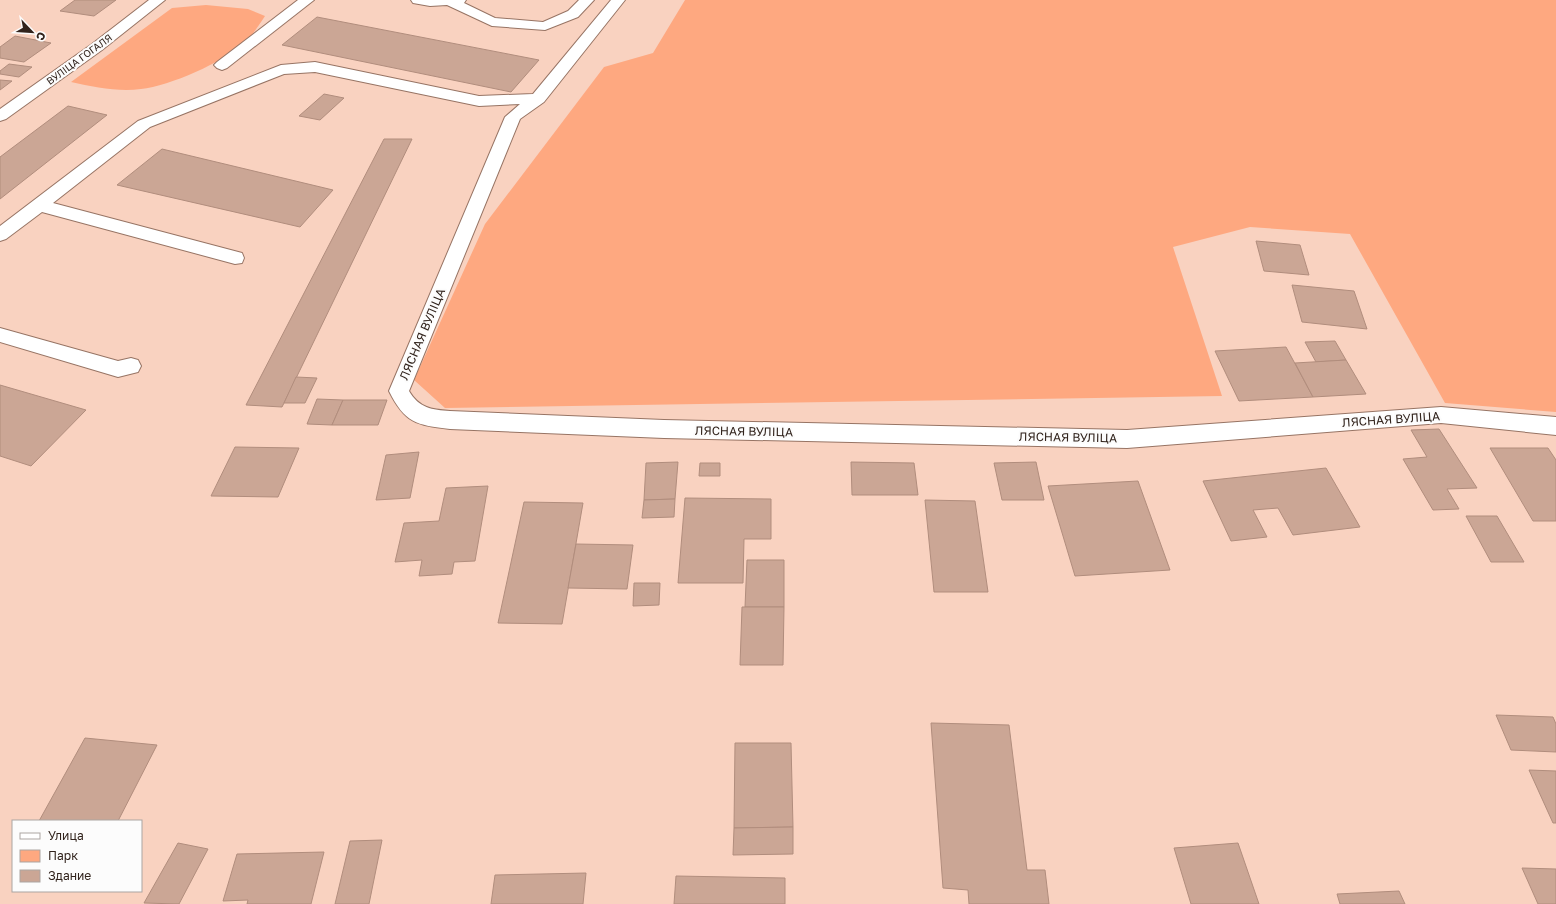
<svg xmlns="http://www.w3.org/2000/svg" width="1556" height="904" viewBox="0 0 1556 904" font-family="'Golos Text',sans-serif">
  <style>
    .green { fill: #fea880 }
    .building { fill: #cba695; stroke: #b18d7d }
    .lines { fill: none; stroke-linecap: round; stroke-linejoin: round }
    .minor-casing { stroke: #977464; stroke-width: 2 }
    .minor { fill: #fff; fill-rule: evenodd }
    .labels { text-anchor: middle; dominant-baseline: central; stroke-width: 4; stroke-linejoin: round; paint-order: stroke }
    .far-street-label { font-size: 10px; fill: #31231c; stroke: #fcfcfc }
    .street-label { font-size: 12px; fill: #31231c; stroke: #fcfcfc }
  </style>
  <rect width="100%" height="100%" fill="#f9d2c0"/>
  <g class="green">
    <path d="M685,0h871v412l-111,-9 -95,-169 -100,-7 -77,20 49,149 -777,12 -31,-28 71,-156 119,-157 49,-14z"/>
    <path d="M206,5l42,4 17,7c-6,9 -13,20 -20,27 -22,19 -75,43 -104,46 -23,3 -47,-2 -70,-7l101,-74z"/>
  </g>
  <g class="building">
    <path d="M75,0h41l-22,16 -34,-5z"/>
    <path d="M317,17l222,43 -28,32 -229,-47z"/>
    <path d="M15,36l36,7 -27,19 -24,-4v-11z"/>
    <path d="M9,64l23,3 -13,10 -19,-3v-3z"/>
    <path d="M0,80l12,1 -12,9z"/>
    <path d="M324,94l20,4 -24,22 -21,-4z"/>
    <path d="M68,106l39,9 -107,84v-42z"/>
    <path d="M384,139h28l-128,264 -2,4 -36,-2z"/>
    <path d="M162,149l171,41 -33,37 -183,-42z"/>
    <path d="M1256,241l44,4 9,30 -45,-4z"/>
    <path d="M1292,285l62,6 13,38 -65,-7z"/>
    <path d="M1335,341l11,19 -30,2 -11,-20z"/>
    <path d="M1286,347l27,50 -74,4 -24,-50z"/>
    <path d="M1346,360l20,34 -53,3 -18,-34z"/>
    <path d="M296,377l21,1 -12,25h-21z"/>
    <path d="M0,385l86,25 -55,56 -31,-10z"/>
    <path d="M317,399l26,1 -11,25 -25,-1z"/>
    <path d="M343,400h44l-9,25h-46z"/>
    <path d="M1439,429l38,59 -30,1 12,20 -26,1 -30,-51 24,-2 -16,-27z"/>
    <path d="M235,447l64,1 -21,49 -67,-1z"/>
    <path d="M1490,448h58l8,12v61h-23z"/>
    <path d="M419,452l-9,46 -34,2 10,-45z"/>
    <path d="M678,462l-3,37 -31,1 2,-37z"/>
    <path d="M851,462l63,1 4,32h-66z"/>
    <path d="M1036,462l8,38h-42l-8,-37z"/>
    <path d="M700,463h20v13h-21z"/>
    <path d="M1326,468l34,59 -67,8 -15,-27 -25,2 14,27 -36,4 -28,-60z"/>
    <path d="M1138,481l32,89 -95,6 -27,-90z"/>
    <path d="M488,486l-13,75 -21,1 -2,12 -33,2 3,-16 -27,2 9,-39 35,-2 7,-33z"/>
    <path d="M685,498l86,1v40h-27l-1,44h-65z"/>
    <path d="M675,499l-1,18 -32,1 2,-18z"/>
    <path d="M925,500l50,1 13,91h-54z"/>
    <path d="M524,502l59,1 -21,121 -64,-1z"/>
    <path d="M1466,516h31l27,46h-33z"/>
    <path d="M576,544l57,1 -6,44 -59,-1z"/>
    <path d="M747,560h37v47h-39z"/>
    <path d="M634,583h26l-1,22 -26,1z"/>
    <path d="M742,607h42l-1,58h-43z"/>
    <path d="M1496,715l57,2 3,7v28l-45,-2z"/>
    <path d="M931,723l78,2 18,145h18l4,34h-80l-1,-14 -25,-2z"/>
    <path d="M85,738l72,7 -39,76h-79z"/>
    <path d="M735,743h56l2,84 -59,1z"/>
    <path d="M1529,770l27,1v52h-3z"/>
    <path d="M793,827v27l-60,1 1,-27z"/>
    <path d="M382,840l-13,64h-34l15,-63z"/>
    <path d="M178,843l30,6 -29,55 -35,-1z"/>
    <path d="M1238,843l21,61h-68l-17,-56z"/>
    <path d="M324,852l-13,52h-64l1,-4 -25,1 14,-47z"/>
    <path d="M1522,868l34,1v35h-18z"/>
    <path d="M586,873l-3,31h-92l4,-29z"/>
    <path d="M676,876l109,2v26h-111z"/>
    <path d="M1399,891l6,13h-65l-3,-10z"/>
  </g>
  <g class="lines">
    <g class="minor-casing">
      <g id="minor">
        <path d="M149,0h16l-63,50 -96,69 -6,2v-12l92,-65z"/>
        <path d="M298,0h16l-87,68 -5,2 -5,-2 -3,-3 3,-3z"/>
        <path d="M411,0h55l-2,3 31,15 48,4 25,-11 11,-11h15l-16,17 -33,13 -53,-4 -45,-21 -17,1 -17,-3z"/>
        <path d="M611,0h14l-81,102 -24,17 -111,272c10,17 23,19 41,20l214,9 463,10 314,-23 115,10v18l-115,-12 -314,25 -463,-10 -214,-9c-34,-4 -45,-6 -61,-38l116,-274 15,-13 -41,2 -164,-34 -31,2 -134,53 -97,76 189,50 2,5 -2,5 -7,1 -193,-52 -36,27 -6,2v-15l138,-105 143,-56 34,-3 164,34 54,-2z"/>
        <path d="M0,328l118,33 13,-3 7,2 3,6 -3,6 -20,5 -118,-35z"/>
      </g>
    </g>
    <use href="#minor" class="minor"/>
  </g>
  <g class="labels">
    <g class="far-street-label">
      <text transform="translate(79 59) rotate(-36)">ВУЛІЦА ГОГАЛЯ</text>
    </g>
    <g class="street-label">
      <text transform="translate(422 334) rotate(-67)">ЛЯСНАЯ ВУЛІЦА</text>
      <text transform="translate(1391 419) rotate(-4)">ЛЯСНАЯ ВУЛІЦА</text>
      <text transform="translate(744 431) rotate(1)">ЛЯСНАЯ ВУЛІЦА</text>
      <text transform="translate(1068 437) rotate(1)">ЛЯСНАЯ ВУЛІЦА</text>
    </g>
  </g>
  <rect x="12" y="820" width="130" height="72" fill="#fcfcfc" stroke="#aba5a2"/>
  <rect x="20" y="833" width="20" height="6" fill="#ffffff" stroke="#aba5a2"/>
  <text x="48" y="840" font-size="12" fill="#31231c">Улица</text>
  <rect x="20" y="850" width="20" height="12" fill="#fea880" stroke="#aba5a2"/>
  <text x="48" y="860" font-size="12" fill="#31231c">Парк</text>
  <rect x="20" y="870" width="20" height="12" fill="#cba695" stroke="#aba5a2"/>
  <text x="48" y="880" font-size="12" fill="#31231c">Здание</text>
  <g transform="translate(32 32) rotate(115)" stroke="#fcfcfc" stroke-width="3" paint-order="stroke">
  <path d="M0-3L7 15L0 10L-7 15Z" fill="#31231c"/>
  <text y="-6" font-size="11" font-weight="bold" text-anchor="middle" fill="#31231c">С</text>
  </g>
</svg>
